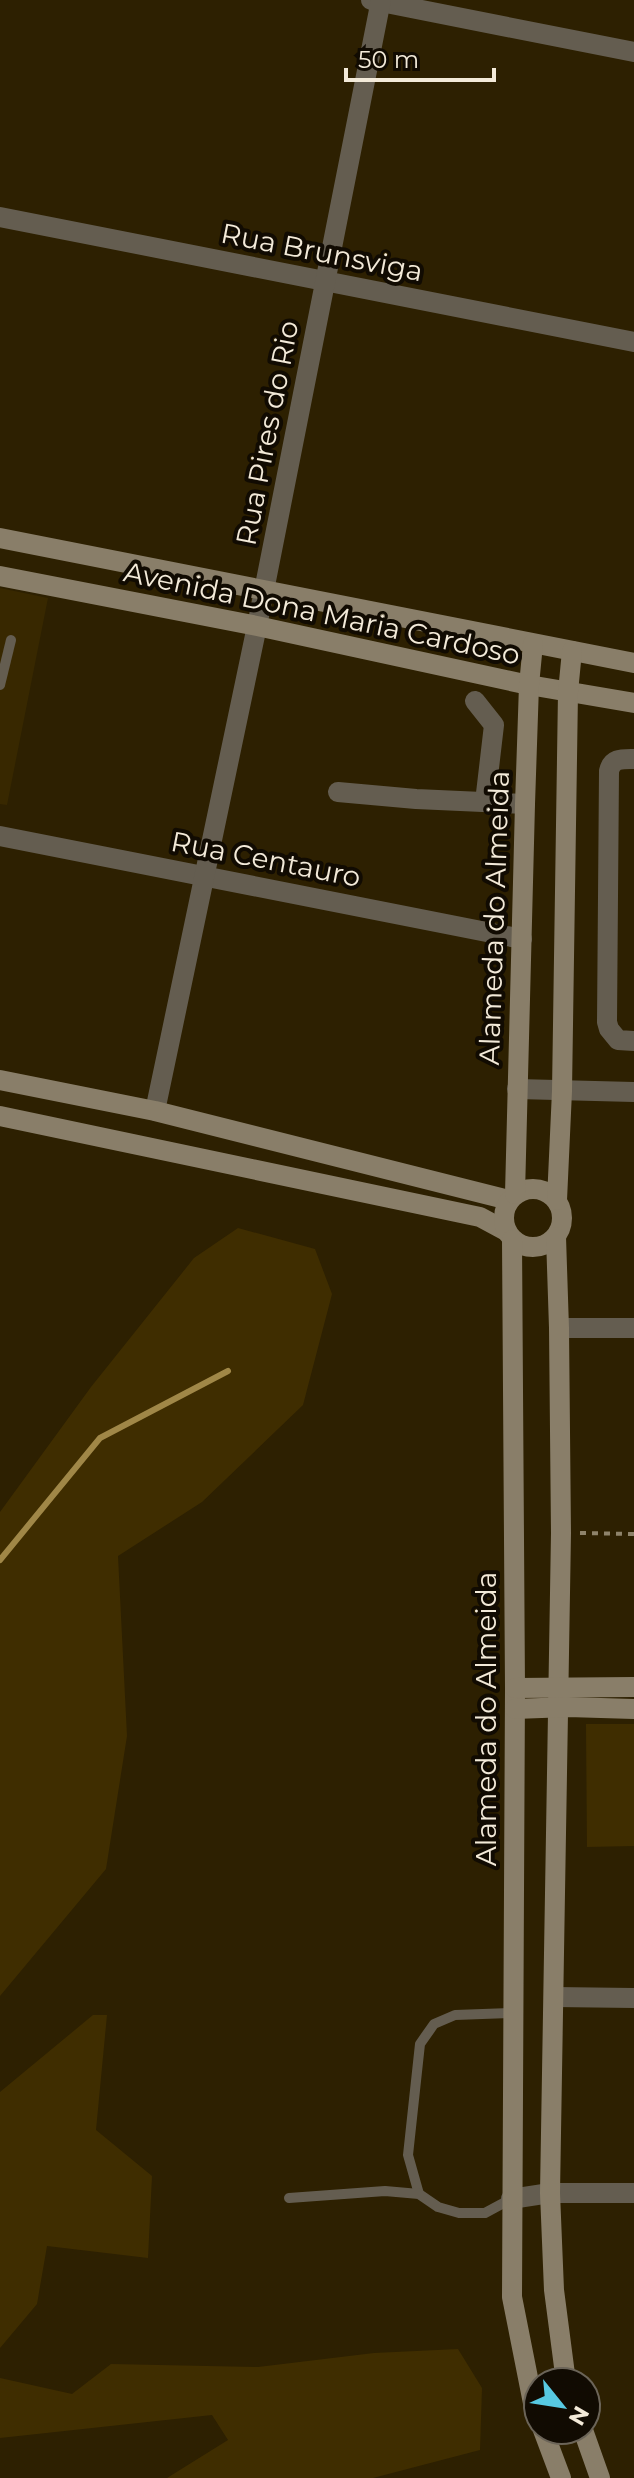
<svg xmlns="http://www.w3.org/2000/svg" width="634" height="2478" viewBox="0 0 634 2478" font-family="Montserrat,sans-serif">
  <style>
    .built { fill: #382800 }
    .green { fill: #3f2d00 }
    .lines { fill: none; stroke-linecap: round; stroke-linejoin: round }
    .stream { stroke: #a08747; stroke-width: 6 }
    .path { stroke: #8e836b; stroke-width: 4; stroke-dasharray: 6 6; stroke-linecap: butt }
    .lane { stroke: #645d50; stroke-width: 10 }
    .street { stroke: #645d50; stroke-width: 20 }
    .secondary { stroke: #897e69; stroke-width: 20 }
    .labels { text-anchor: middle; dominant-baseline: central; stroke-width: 8; stroke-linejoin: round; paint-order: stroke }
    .street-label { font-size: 28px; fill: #f3ead9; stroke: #110b02 }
  </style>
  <rect width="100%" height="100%" fill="#2d2001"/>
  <path class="built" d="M0,588l48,10 -41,207 -7,-1z"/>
  <g class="green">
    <path d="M238,1228l77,21 17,45 -29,111 -101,97 -84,54 9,180 -21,133 -106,127v-484l91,-125 103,-129z"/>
    <path d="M586,1724h48v122l-47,1z"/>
    <path d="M93,2015h14l-11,115 56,46 -4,82 -101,-12 -10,58 -37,44v-256z"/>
    <path d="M458,2349l24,39 -2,62 -107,28h-206l61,-38 -16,-25 -212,23v-60l72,16 39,-30 147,3 116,-14z"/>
  </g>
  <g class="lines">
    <path class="stream" d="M0,1560l100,-122 128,-67"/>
    <path class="path" d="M580,1533l54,1"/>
    <g class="lane">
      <path d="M0,685l11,-45"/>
      <path d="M419,2194l-11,-39 12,-111 14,-20 21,-9 58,-2"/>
      <path d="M289,2198l96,-7 34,3 19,13 21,6h26l26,-14"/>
    </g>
    <g class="street">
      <path d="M371,0l263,52"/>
      <path d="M0,217l634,125"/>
      <path d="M475,701l19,24 -9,77"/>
      <path d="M634,759c-12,0 -22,-1 -25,12l-2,251 2,7 9,11 16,1"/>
      <path d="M338,792l78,7 109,5"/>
      <path d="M0,836l522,103"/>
      <path d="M517,1089l117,3"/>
      <path d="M155,1111l102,-485 124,-626"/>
      <path d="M559,1328h75"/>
      <path d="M554,1997l80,1"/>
      <path d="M511,2199l39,-6h84"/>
    </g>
    <g class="secondary">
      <path d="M0,538l634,125"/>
      <path d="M0,576l257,50 272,59 105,18"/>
      <path d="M0,1080l155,31 354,89"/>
      <path d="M0,1116l480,101 26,14"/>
      <circle cx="533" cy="1218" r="29"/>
      <path d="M515,1194l10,-390 4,-119 4,-41"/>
      <path d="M557,1200l5,-109 6,-399 4,-41"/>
      <path d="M556,1237l3,91 2,205 -11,660 4,97 12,92"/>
      <path d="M512,1240l3,448 -3,609 21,106 5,14"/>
      <path d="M515,1688l119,-1"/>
      <path d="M515,1709l53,-2 66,2"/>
      <path d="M543,2430l18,48"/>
      <path d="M583,2430l17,48"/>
    </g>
  </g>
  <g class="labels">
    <g class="street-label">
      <text transform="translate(322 252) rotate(11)">Rua Brunsviga</text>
      <text transform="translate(267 433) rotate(-79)">Rua Pires do Rio</text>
      <text transform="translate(322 613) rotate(12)">Avenida Dona Maria Cardoso</text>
      <text transform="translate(266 859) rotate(11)">Rua Centauro</text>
      <text transform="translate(494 918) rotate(-88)">Alameda do Almeida</text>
      <text transform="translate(486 1719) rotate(-90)">Alameda do Almeida</text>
    </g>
  </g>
  <g transform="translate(562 2406) rotate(120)"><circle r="38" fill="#110b02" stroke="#6b6458" stroke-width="2"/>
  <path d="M0-6L14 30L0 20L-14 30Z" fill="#57c9e2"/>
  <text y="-12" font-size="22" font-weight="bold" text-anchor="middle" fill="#f3ead9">N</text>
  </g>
  <path d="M346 68v12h148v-12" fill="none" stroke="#f3ead9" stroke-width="4"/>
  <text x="358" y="68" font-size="24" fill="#f3ead9" stroke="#110b02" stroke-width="6" paint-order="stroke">50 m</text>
</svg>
